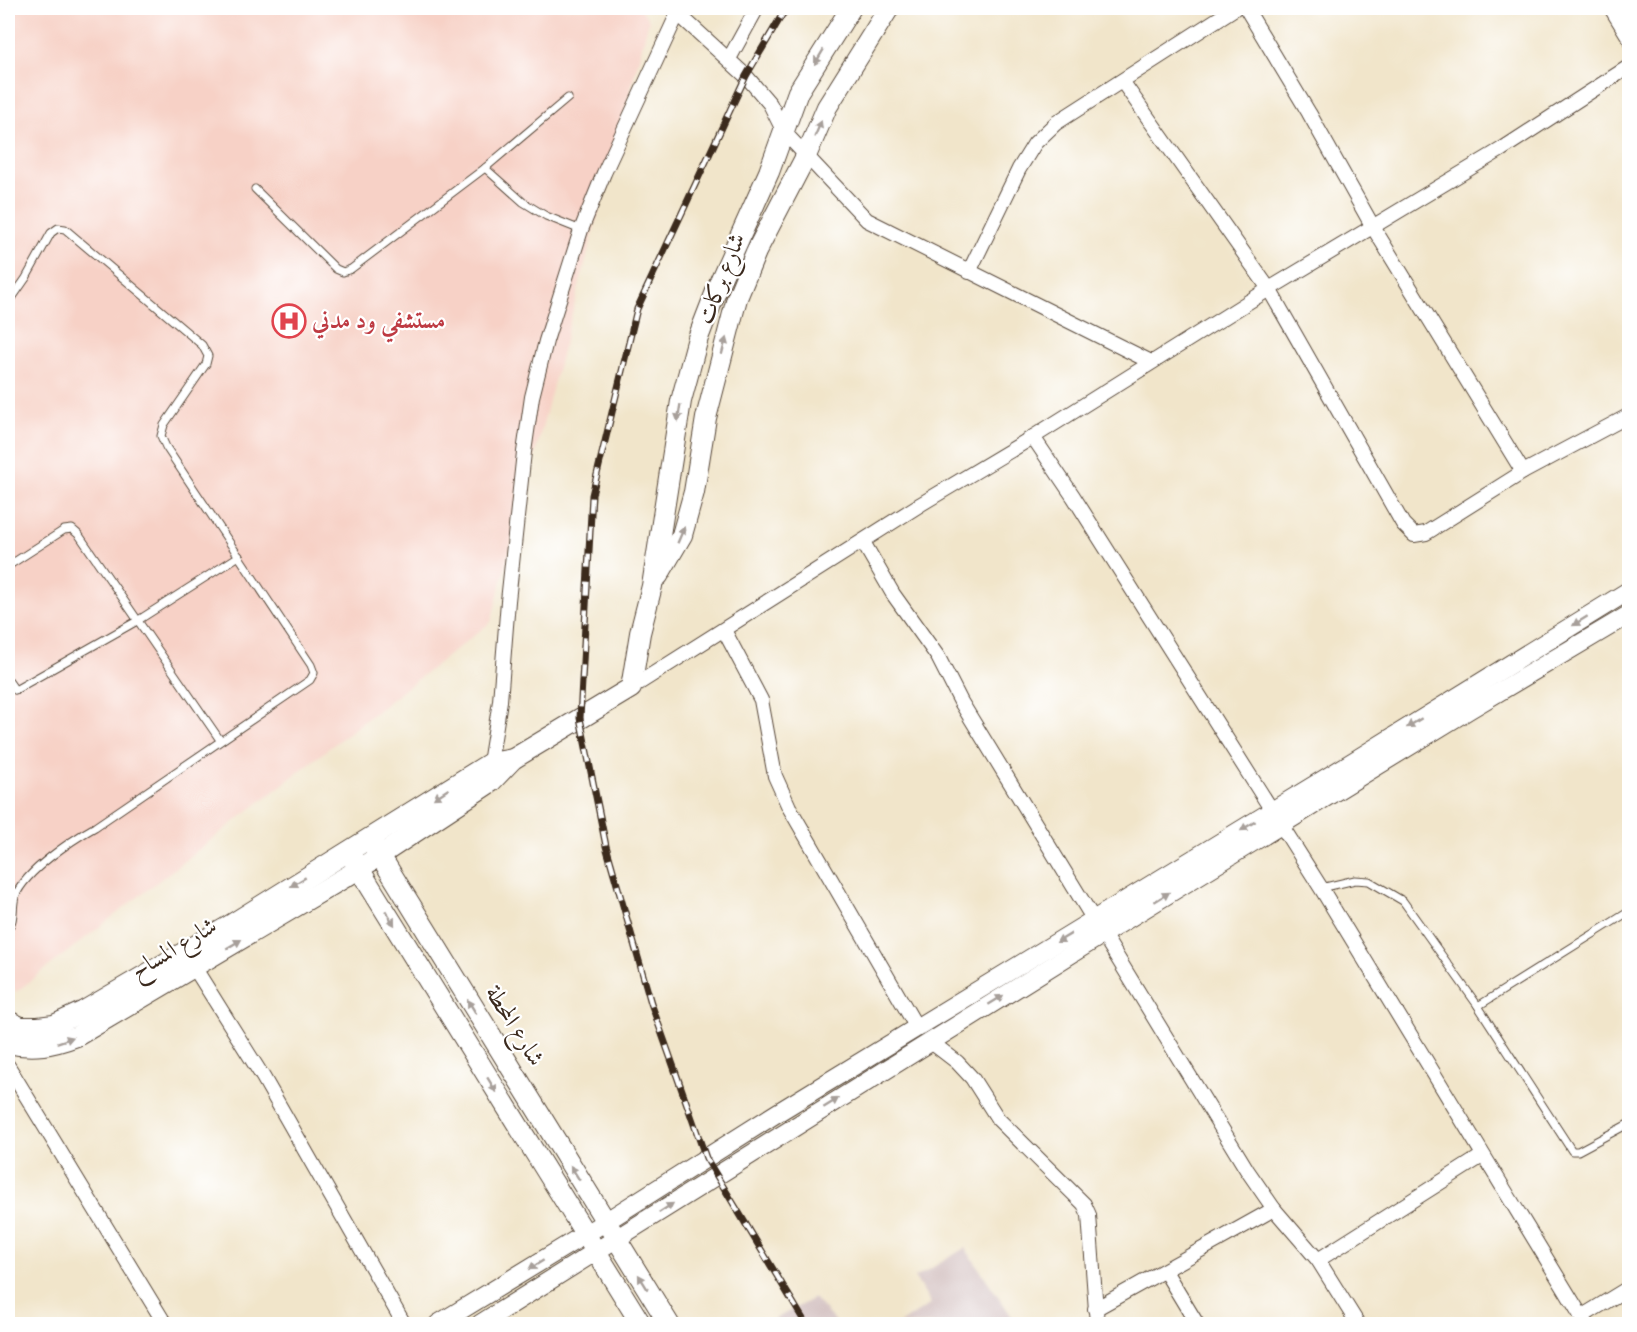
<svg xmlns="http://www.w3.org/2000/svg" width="1637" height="1332" viewBox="0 0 1637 1332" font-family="'IM FELL English',Amiri,serif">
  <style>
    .built { fill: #f7d1c6 }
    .industrial { fill: #d2bfbf }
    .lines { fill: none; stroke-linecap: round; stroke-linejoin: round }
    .service-casing { stroke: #564638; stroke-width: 9 }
    .minor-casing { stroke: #564638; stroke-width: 16 }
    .tertiary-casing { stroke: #564638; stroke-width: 20 }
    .secondary-casing { stroke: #564638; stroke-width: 22 }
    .service { stroke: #fff; stroke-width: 7 }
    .minor { stroke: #fff; stroke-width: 14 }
    .tertiary { stroke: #fff; stroke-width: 18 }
    .secondary { stroke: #fff; stroke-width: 20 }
    .rail-casing { stroke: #3b2a1e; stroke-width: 7 }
    .rail { stroke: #fff; stroke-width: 4.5; stroke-dasharray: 14; stroke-linecap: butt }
    .oneway { fill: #a79f9a }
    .labels { text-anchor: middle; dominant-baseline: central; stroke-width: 4.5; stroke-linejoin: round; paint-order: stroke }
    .street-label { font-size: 24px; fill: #3b2a1e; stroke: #fff }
    .health-label { font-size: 24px; font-weight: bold; fill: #be3a42; stroke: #fff; text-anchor: start }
  </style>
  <rect width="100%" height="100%" fill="#fff"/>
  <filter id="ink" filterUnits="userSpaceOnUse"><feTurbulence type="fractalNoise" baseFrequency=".0167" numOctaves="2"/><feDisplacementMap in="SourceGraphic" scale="12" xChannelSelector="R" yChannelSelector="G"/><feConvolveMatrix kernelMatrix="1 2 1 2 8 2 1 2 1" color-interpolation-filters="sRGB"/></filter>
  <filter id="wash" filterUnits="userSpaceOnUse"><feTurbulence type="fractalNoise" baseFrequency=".008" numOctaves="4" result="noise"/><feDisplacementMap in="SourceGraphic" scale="24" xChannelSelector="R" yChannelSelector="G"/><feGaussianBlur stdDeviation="1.35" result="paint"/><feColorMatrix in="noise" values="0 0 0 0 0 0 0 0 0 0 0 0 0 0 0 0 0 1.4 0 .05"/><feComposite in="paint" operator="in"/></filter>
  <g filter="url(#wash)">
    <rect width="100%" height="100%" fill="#f1e5ca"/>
    <path class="built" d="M8,8h632l9,12 -158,602 -475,370 -8,-12z"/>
    <g class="industrial">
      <path d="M965,1248l52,76h-118l32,-20 -16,-26z"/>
      <path d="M814,1298l23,26h-58l-4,-5z"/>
    </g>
  </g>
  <g filter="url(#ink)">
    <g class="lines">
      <g class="service-casing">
        <g id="service">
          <path d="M485,168l38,34 23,14 35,14"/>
          <path d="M255,189l81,80 7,3 8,-3 134,-101 83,-70"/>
          <path d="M8,304l18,-26 25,-45 7,-5 7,1 137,116 6,11 -2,8 -42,61 -3,11 5,11 145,218 3,8 -4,7 -215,147c-23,13 -70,44 -80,70 -3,10 0,24 -7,31"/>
          <path d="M8,566l56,-36 8,-1 7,6 141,205"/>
          <path d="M8,680l7,10 122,-69 102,-65"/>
          <path d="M1321,888l34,-8 14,1 34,20 75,105 94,145h6l52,-28"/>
          <path d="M1478,1006l152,-95"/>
        </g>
      </g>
      <g class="minor-casing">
        <g id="minor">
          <path d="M1246,8l63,105 64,114 150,245"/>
          <path d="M1611,8l19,31"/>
          <path d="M673,9l73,67 24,28 14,28 83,88 284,142"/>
          <path d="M729,59l28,-51"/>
          <path d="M1122,81l147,208 134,235 11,11 12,-2 97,-61 107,-57"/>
          <path d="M969,272l50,-103 16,-26 21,-20 179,-115"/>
          <path d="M1033,437l236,-148 233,-140 128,-83"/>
          <path d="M863,542l30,52 45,63 23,45 133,218"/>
          <path d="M724,630l37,70 14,76 14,31 128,221"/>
          <path d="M631,688l290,-184 112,-67 40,59 248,392 265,436"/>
          <path d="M491,771l-1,-8 10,-62 8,-100 16,-149 8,-55 14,-56 35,-111 23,-57 73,-158"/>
          <path d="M1103,934l144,236 27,39 44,51 40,64"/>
          <path d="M194,967l69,110 141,247"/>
          <path d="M931,1042l26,20 15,16 26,41 86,85 5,11 8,109"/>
          <path d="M8,1066l157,258"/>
          <path d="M1318,1260l164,-104"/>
          <path d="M1165,1271l32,53"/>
          <path d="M1095,1309l179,-100"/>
          <path d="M1581,1317l49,-30"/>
        </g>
      </g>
      <g class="tertiary-casing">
        <g id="tertiary">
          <path d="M438,1324l167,-102 172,-109 580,-354 273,-169"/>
          <path d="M480,1324l623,-390 367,-225 160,-95"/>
        </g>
      </g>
      <g class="secondary-casing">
        <g id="secondary">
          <path d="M658,576l24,-41 12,-43 12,-74 31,-120 19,-46 50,-96 21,-49 62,-99"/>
          <path d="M373,844l296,480"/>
          <path d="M353,859l288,465"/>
          <path d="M8,1021l13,6h17l16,-2 30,-14 140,-82 266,-166 23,-4"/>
          <path d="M8,1043c25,6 45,2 69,-7l282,-167 132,-87 22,-23 118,-71 9,-55 12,-47 29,-185 17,-63 22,-57 49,-109 29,-80 53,-84"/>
        </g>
      </g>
      <use href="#service" class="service"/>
      <use href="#minor" class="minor"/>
      <use href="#tertiary" class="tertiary"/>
      <use href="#secondary" class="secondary"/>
      <g class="rail-casing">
        <path id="rail" d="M789,8l-7,7 -36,61 -109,233 -45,186 -12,223 26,128 45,157 55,155 100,166"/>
      </g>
      <use href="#rail" class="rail"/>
    </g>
    <defs><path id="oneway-solid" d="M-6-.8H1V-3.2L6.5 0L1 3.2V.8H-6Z" transform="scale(1.5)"/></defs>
    <g class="oneway">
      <use href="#oneway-solid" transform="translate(819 57) rotate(121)"/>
      <use href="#oneway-solid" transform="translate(818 129) rotate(-67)"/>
      <use href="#oneway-solid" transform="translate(724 346) rotate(-75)"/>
      <use href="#oneway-solid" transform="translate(679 413) rotate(99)"/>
      <use href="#oneway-solid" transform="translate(681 535) rotate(-67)"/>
      <use href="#oneway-solid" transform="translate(1580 621) rotate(148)"/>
      <use href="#oneway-solid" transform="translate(1414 723) rotate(148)"/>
      <use href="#oneway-solid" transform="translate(441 794) rotate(147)"/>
      <use href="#oneway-solid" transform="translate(1248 826) rotate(148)"/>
      <use href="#oneway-solid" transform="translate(298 882) rotate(149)"/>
      <use href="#oneway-solid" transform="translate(1162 897) rotate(-32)"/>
      <use href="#oneway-solid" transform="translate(390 918) rotate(58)"/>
      <use href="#oneway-solid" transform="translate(1064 938) rotate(149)"/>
      <use href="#oneway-solid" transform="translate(234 944) rotate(-31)"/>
      <use href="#oneway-solid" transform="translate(996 1000) rotate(-32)"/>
      <use href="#oneway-solid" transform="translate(472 1007) rotate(-121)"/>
      <use href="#oneway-solid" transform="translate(65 1040) rotate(-19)"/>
      <use href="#oneway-solid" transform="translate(492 1085) rotate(58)"/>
      <use href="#oneway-solid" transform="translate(831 1103) rotate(-32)"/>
      <use href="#oneway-solid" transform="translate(575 1173) rotate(-122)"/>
      <use href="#oneway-solid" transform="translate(666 1208) rotate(-33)"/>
      <use href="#oneway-solid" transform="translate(536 1265) rotate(148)"/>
      <use href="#oneway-solid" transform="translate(643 1282) rotate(-122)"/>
    </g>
  </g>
  <defs>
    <g id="hospital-ring" transform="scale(1.725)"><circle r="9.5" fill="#fff" stroke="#e0444e" stroke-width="1.5"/><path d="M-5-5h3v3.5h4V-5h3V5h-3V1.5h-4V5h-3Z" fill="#e0444e"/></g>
  </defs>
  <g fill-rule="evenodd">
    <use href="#hospital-ring" x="289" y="321"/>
  </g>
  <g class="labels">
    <g class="street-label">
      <text transform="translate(722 279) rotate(-69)">شارع بركات</text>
      <text transform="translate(174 949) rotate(-31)">شارع المساح</text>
      <text transform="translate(514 1026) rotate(58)">شارع المحطة</text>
    </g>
    <g class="health-label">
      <text x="312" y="321">مستشفي ود مدني</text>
    </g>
  </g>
  <rect width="1637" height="1332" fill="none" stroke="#fff" stroke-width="30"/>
</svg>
